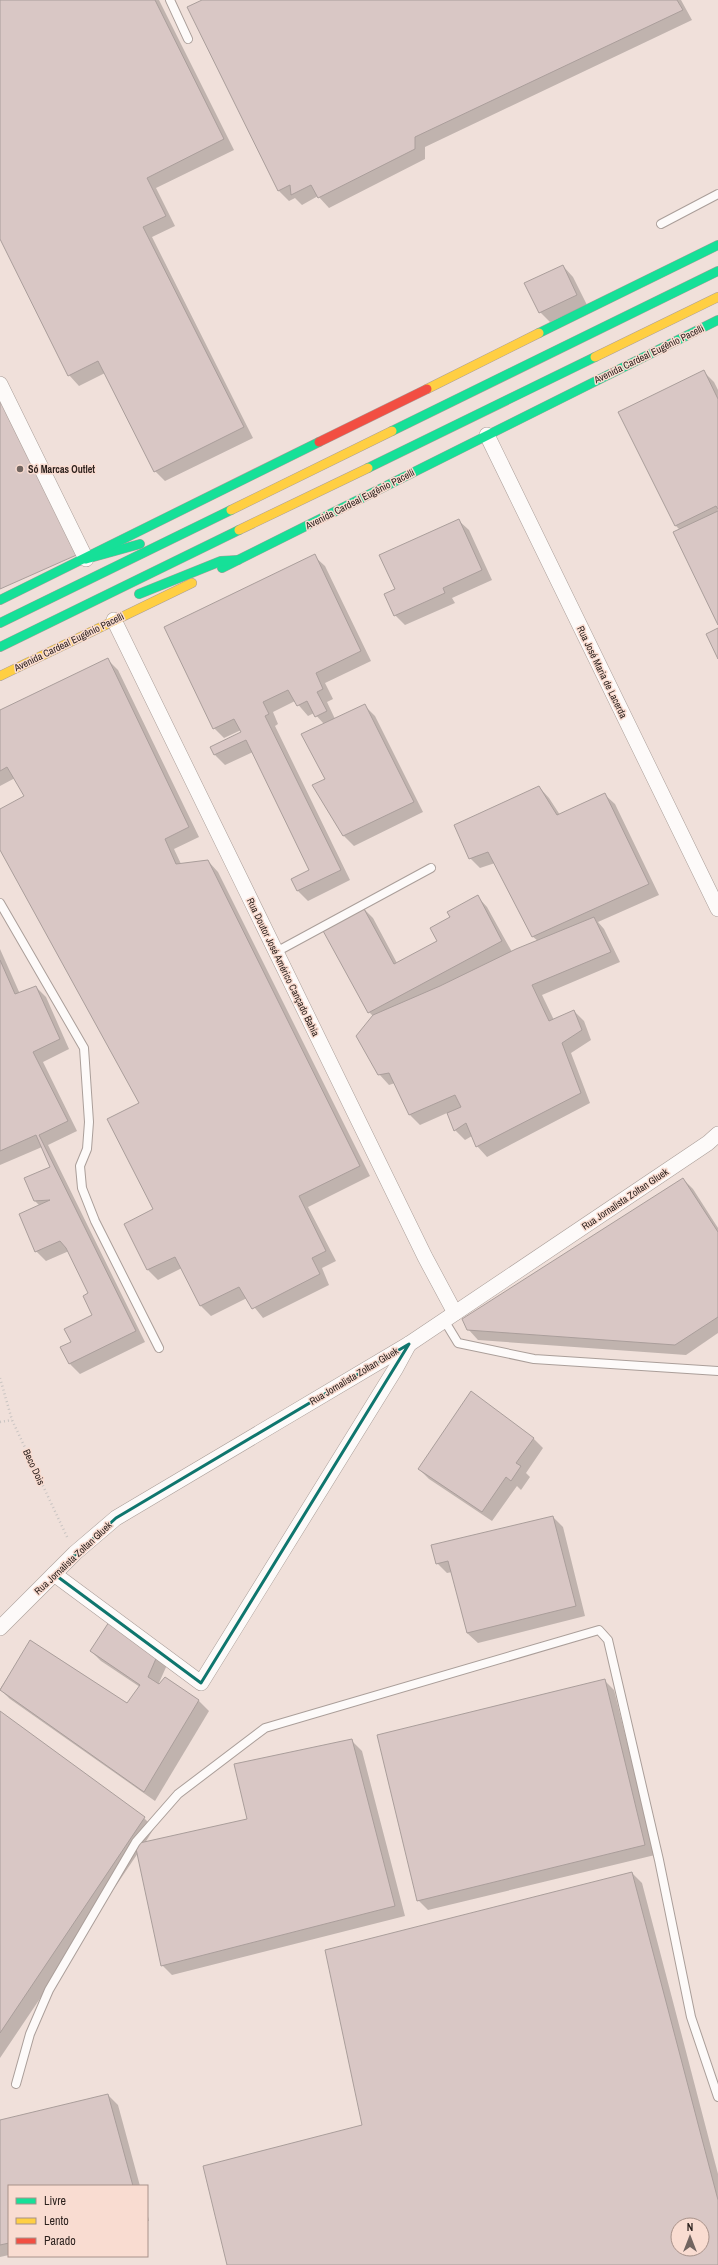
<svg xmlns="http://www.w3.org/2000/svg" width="718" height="2265" viewBox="0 0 718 2265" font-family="'Archivo Narrow',sans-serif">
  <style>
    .shadow { fill: #0003; fill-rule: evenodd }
    .building { fill: #d9c7c5; stroke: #aa9e9b; fill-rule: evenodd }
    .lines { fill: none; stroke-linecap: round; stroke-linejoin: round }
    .lane-casing { stroke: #aa9e99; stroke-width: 10 }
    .street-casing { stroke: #aa9e99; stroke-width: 16 }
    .fast-casing { stroke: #aa9e99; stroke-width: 10 }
    .slow-casing { stroke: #aa9e99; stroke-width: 10 }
    .jam-casing { stroke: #aa9e99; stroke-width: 10 }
    .path { stroke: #c9c4c2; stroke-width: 2.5; stroke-dasharray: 1 3; stroke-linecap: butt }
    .lane { stroke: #fdfaf9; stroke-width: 8 }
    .street { stroke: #fdfaf9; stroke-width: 15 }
    .fast { stroke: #16e098; stroke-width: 9 }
    .slow { stroke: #ffcf43; stroke-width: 9 }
    .jam { stroke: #f24e42; stroke-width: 9 }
    .marked { fill: none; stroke: #0f766e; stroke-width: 3; stroke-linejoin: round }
    .poi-dot { fill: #726560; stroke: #f9dcd1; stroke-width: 1.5 }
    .labels { text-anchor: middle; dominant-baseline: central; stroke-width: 3; stroke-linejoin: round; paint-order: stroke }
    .street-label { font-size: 10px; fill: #2e231f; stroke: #f9dcd1 }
    .poi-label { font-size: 10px; font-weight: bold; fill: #2e231f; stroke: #f9dcd1; text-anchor: start }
  </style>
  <rect width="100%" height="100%" fill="#f0e0da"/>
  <g class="shadow">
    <path d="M0,0h159l75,150 -78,38 19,38 -23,11 101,201 -88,43 -10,-10 -50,-98 -26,13 -10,-11 -69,-138z"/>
    <path d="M204,0h477l11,20 -267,127v12l-96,49 -11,-12 -16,9 -7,-7 -6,3 -10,-10 -90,-184z"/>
    <path d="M563,266l10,11 14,28 -37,17 -10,-10z"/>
    <path d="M704,372l10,10 4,8v233l-38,-93 -4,-4z"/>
    <path d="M458,520l11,10 23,50 -40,18 3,5 -50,22 -10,-10 1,-26z"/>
    <path d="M314,556l11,10 46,95 -46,22 8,16 -6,3 8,17 30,-13 10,10 48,96 -69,34 -11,-11 -17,-56 -2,-55 -10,-11 -6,3 -13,-15 -22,11 5,12 -3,2 75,154 -42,21 -10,-10 -5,-12 18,-9 -58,-118 -28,13 -10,-10 -4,-7 31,-15 -1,-3 -17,8 -10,-10z"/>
    <path d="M108,660l10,10 81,167 -25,12 7,15 27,-3 10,11 152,304 -62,31 28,54 -14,7 7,17 -66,33 -16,-20 -36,18 -10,-10 -19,-38 -24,12 -10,-10 -23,-46 30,-14 -15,-106 -140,-256v-38l26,-14 -11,-18 -15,8v-75z"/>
    <path d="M539,787l10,11 11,17 44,-21 11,10 44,91 -61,27 6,7 16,33 -78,33 12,25 20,-9 10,10 7,19 -20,13 19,50 -103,54 -10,-11 -5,-10 -7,4 -10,-10 -8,-17 -27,12 -10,-10 -15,-32 -6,2 -10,-11 -6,-58 -4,-4 -6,-104 10,10 24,45 41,-21 14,-24 25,-22 10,11 25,45 26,-11 -6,-5 -37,-73 -15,5 -10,-10z"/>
    <path d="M0,949l20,45 16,-7 10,10 23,52 -26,13 34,69 -29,14 97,197 -65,32 -10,-10 2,-21 21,-27 -3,-23 -21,-42 -23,10 -10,-10 4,-45 -5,-5 16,-34 -9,-20 -42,18z"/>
    <path d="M683,1179l10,10 25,39v105l-32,22 -208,-15 -10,-11z"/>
    <path d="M533,1438l10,10 -17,25 4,4 -9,13 -4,-4 -25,35 -63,-42 -10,-10z"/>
    <path d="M553,1517l10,10 22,89 -107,27 -11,-10 -15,-61 -5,1 -10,-10z"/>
    <path d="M110,1623l57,42 -9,20 8,-7 33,23 10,10 -54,90 -145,-102 -10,-10 31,-48 97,63 12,-17 -39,-26 -10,-10z"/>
    <path d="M604,1680l10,10 41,165 -227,55 -10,-10z"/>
    <path d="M0,1712l144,106 10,10 -9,15 103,-23 104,-79 10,10 43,165 -233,59 -10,-10 -24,-112 -138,205z"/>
    <path d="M632,1873l10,10 76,291v91h-490l135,-140zM678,2225h24v24h-24z"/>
    <path d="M108,2095l10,10 22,81h-131v69l-9,2v-136z"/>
    <path d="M147,2212l2,9h-2z"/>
  </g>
  <g class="building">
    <path d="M0,0h155l69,139 -77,39 19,38 -23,11 101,200 -90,45 -56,-111 -30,15 -68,-137z"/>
    <path d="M202,0h475l6,10 -268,127v12l-97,49 -7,-13 -20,10 -1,-10 -12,6 -91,-184z"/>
    <path d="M563,265l14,30 -38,18 -15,-30z"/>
    <path d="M704,370l14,29v110l-2,-3 -41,20 -57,-114z"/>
    <path d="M0,385l81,168 -81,36z"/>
    <path d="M718,511v114l-45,-93z"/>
    <path d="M459,519l23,51 -39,18 2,5 -51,23 -10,-22 11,-5 -16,-34z"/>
    <path d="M315,554l46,97 -45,22 7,16 -6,3 10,19 -12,6 -8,-16 -10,5 -9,-16 -25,12 6,12 -4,2 76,154 -44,21 -6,-12 18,-9 -63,-130 -32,15 -4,-8 31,-15 -7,-13 -21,10 -49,-102z"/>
    <path d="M718,628v31l-12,-25z"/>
    <path d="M108,658l81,169 -24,12 11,25 32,-4 152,306 -61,30 27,55 -14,7 8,16 -68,35 -13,-22 -39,19 -25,-49 -28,13 -23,-46 29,-15 -46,-90 32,-16 -139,-253v-41l24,-13 -17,-29 -7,4v-61z"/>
    <path d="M365,704l49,98 -71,34 -31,-51 13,-6 -24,-45z"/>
    <path d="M539,786l18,29 48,-22 44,91 -117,53 -44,-85 -19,7 -15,-34z"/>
    <path d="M478,895l24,46 -134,72 -46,-84 41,-22 31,57 43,-23 -7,-13 20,-11 -3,-5z"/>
    <path d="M594,917l17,35 -79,33 17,36 25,-11 8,20 -20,13 19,50 -105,54 -10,-24 -12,8 -7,-18 14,-6 -6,-12 -46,20 -20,-42 -11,2 -22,-39 17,-21 67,-29 76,-37z"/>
    <path d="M0,960l15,34 21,-8 24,53 -27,13 35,69 -29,14 97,196 -67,33 -9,-17 11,-5 -7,-13 28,-14 -9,-19 5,-3 -22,-45 -6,-7 -25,11 -16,-38 31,-14 -16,1 -10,-23 26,-11 -14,-32 -36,16z"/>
    <path d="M683,1178l35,54v85l-43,28 -208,-15 -5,-11z"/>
    <path d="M471,1391l63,47 -18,25 5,3 -10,15 -5,-4 -24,35 -64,-43z"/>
    <path d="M553,1516l23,90 -109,27 -19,-72 -12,3 -5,-19z"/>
    <path d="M109,1622l49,32 -10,23 11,7 6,-7 34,23 -55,92 -144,-102 30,-50 97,63 13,-18 -50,-34z"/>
    <path d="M605,1679l40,166 -228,56 -40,-166z"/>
    <path d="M0,1711l145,106 -145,216z"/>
    <path d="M352,1739l43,167 -234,60 -26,-122 112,-25 -13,-55z"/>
    <path d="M632,1872l86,328v65h-491l-24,-99 159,-41 -37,-175zM678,2225h24v24h-24z"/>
    <path d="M108,2094l25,92h-124v57l-9,2v-125z"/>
  </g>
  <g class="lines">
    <g class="lane-casing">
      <g id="lane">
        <path d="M170,0l18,39"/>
        <path d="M661,224l57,-30"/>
        <path d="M0,903l84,145 5,74 -2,27 -7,17 2,22 13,33 64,127"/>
        <path d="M276,952l155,-84"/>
        <path d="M444,1320l14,23 76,16 184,12"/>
        <path d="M16,2084l14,-50 19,-44 87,-148 42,-48 87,-66 334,-98 9,10 51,220 32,157 27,80"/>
      </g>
    </g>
    <g class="street-casing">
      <g id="street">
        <path d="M0,384l86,175"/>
        <path d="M487,435l231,474"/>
        <path d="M114,620l311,637 30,56"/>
        <path d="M54,1574l147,109 195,-315 13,-24"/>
        <path d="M0,1628l75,-75 41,-35 293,-174 299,-201 10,-9"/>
      </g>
    </g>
    <g class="fast-casing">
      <g id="fast">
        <path d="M539,333l179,-88"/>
        <path d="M392,431l326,-160"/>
        <path d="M368,468l227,-111"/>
        <path d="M86,559l54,-15"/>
        <path d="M222,568l496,-248"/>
        <path d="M139,594l82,-33 17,-1"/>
        <path d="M0,600l319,-158"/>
        <path d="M0,623l231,-113"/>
        <path d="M0,647l239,-117"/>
      </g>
    </g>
    <g class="slow-casing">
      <g id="slow">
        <path d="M595,357l123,-60"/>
        <path d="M427,389l112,-56"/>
        <path d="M231,510l161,-79"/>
        <path d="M239,530l129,-62"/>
        <path d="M0,676l192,-93"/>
      </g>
    </g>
    <g class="jam-casing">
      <path id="jam" d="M319,442l108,-53"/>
    </g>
    <g class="path">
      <path d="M0,1378l12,42 56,119"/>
      <path d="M0,1422l12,-2"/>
    </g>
    <use href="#lane" class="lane"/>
    <use href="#street" class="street"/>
    <use href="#fast" class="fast"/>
    <use href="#slow" class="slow"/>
    <use href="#jam" class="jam"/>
  </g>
  <path class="marked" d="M409,1344l-208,339 -147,-109 62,-56z"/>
  <circle class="poi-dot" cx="20" cy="469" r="4"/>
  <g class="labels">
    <g class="street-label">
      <text transform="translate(649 354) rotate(-26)">Avenida Cardeal Eugênio Pacelli</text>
      <text transform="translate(360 499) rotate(-27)">Avenida Cardeal Eugênio Pacelli</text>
      <text transform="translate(69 642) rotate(-26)">Avenida Cardeal Eugênio Pacelli</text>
      <text transform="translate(602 672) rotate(64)">Rua José Maria de Lacerda</text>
      <text transform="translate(283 967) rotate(64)">Rua Doutor José Américo Cançado Bahia</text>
      <text transform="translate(625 1199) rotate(-34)">Rua Jornalista Zoltan Gluek</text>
      <text transform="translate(354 1376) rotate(-31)">Rua Jornalista Zoltan Gluek</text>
      <text transform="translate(34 1467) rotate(65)">Beco Dois</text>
      <text transform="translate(73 1558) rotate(-43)">Rua Jornalista Zoltan Gluek</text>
    </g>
    <g class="poi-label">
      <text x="28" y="469">Só Marcas Outlet</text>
    </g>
  </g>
  <rect x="8" y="2185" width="140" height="72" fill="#f9dcd1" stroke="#a8928a"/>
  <rect x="16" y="2198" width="20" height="6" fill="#16e098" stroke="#a8928a"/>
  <text x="44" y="2205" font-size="12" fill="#2e231f">Livre</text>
  <rect x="16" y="2218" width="20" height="6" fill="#ffcf43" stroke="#a8928a"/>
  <text x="44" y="2225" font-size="12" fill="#2e231f">Lento</text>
  <rect x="16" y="2238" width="20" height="6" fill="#f24e42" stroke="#a8928a"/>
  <text x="44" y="2245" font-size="12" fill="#2e231f">Parado</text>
  <g transform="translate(690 2237)"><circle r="19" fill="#f9dcd1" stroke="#a8928a"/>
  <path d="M0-3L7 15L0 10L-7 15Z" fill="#726560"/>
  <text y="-6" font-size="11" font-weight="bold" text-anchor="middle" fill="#2e231f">N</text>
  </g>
</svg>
